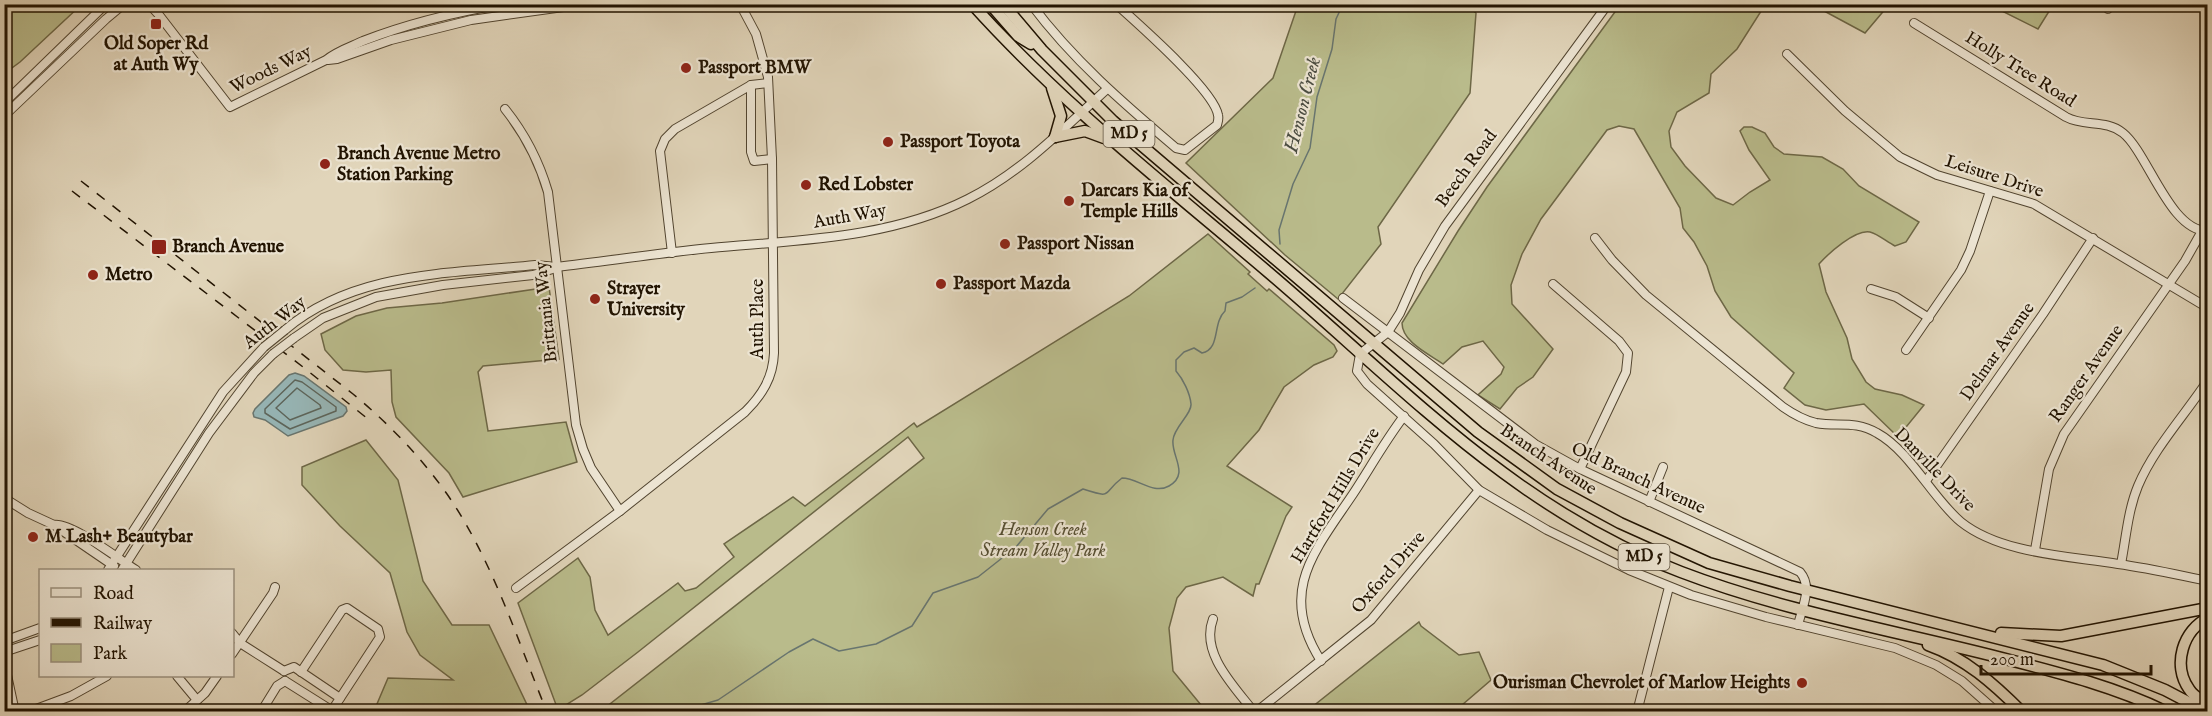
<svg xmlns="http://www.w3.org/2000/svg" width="2212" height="716" viewBox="0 0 2212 716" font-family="'IM FELL English',serif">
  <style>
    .green { fill: #b9bb8b; stroke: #6d6746; stroke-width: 1.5 }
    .water { fill: #97b7b8; stroke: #68756f; stroke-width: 1.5 }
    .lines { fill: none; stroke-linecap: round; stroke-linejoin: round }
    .shore { stroke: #5c655c; stroke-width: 1.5 }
    .stream { stroke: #68756f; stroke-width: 1.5 }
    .minor-casing { stroke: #51442f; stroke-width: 10 }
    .highway-casing { stroke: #211301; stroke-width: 13 }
    .minor { stroke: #ece4d2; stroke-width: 8 }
    .highway { stroke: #e1d5ba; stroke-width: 10 }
    .rail { stroke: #211301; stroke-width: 1.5; stroke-dasharray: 10 10; stroke-linecap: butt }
    .minor-bridge-casing { stroke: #51442f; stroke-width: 10; stroke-linecap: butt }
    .minor-bridge { stroke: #ece4d2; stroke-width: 8 }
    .poi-dot { fill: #8f2418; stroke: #ece4d2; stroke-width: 2 }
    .labels { text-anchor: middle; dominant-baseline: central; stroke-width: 4.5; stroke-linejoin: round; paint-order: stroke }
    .shield { fill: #ece4d2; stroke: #5e5240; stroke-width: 1.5 }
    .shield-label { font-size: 16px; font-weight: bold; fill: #211301 }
    .poi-label { font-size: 18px; font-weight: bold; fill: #211301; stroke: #ece4d2; text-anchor: start }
    .street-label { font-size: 18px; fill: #211301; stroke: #ece4d2 }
    .park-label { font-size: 18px; font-style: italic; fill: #564e31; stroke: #ece4d2 }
    .water-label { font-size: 20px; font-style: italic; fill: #4a4c41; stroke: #ece4d2 }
  </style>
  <rect width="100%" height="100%" fill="#e1d5ba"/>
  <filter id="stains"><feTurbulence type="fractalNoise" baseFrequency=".00333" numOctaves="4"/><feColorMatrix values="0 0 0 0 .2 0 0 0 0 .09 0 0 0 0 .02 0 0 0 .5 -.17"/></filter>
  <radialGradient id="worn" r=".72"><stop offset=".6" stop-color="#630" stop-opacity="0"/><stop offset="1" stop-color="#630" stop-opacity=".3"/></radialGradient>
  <g class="green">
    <path d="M1464,4l12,9 -6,80 -92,134 3,17 -43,55 -53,-44 -99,-92 87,-85 25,-73z"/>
    <path d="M4,5l1,-1 76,1 -61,57 -15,11z"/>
    <path d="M1620,5h145l-28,44 -26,25 -2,19 -32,19 -8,19 2,16 14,19 31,32 17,7 17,-13 20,-12 -21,-30 -9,-19 4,-4h8l13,6 9,14 10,7 38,3 21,12 16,17 60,36 -13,20 -11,4c-8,-4 -17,-12 -25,-14 -15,-3 -42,22 -51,32l7,28 21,46 5,21 14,23 9,7 27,6 22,10 -26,32 -34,-33 -38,6 -21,-5 -21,-17 10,-15 -63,-56 -16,-26 -8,-25 -13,-24 -11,-14 -3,-20 -46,-79 -15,-3 -12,4 -66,89 -19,35 -11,31 1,19 41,45 -20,28 -16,11 -17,21 -22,-14 23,-21 3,-7 -21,-26 -21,6 -19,17c-14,-10 -41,-22 -41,-41l56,-92 29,-44z"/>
    <path d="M1813,5h82l-8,2 -22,26z"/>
    <path d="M1990,5h63l-15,24z"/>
    <path d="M1208,234l42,38 -2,2 19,17 2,-2 65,56 3,6 -4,6 -19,8 -30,22 -25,43 -32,36 65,41 -6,9 -27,68h-3l-3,12 -30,-19 -37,10 -9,11 -8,30 4,43 33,40h-605l323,-253 -16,-21 -270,215 -56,43 -24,15 -40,-107 60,-45 12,19 5,33 13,25 70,-52 7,8 11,-3 38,-31 -10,-13 69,-47 12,9 109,-83 3,4 212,-131z"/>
    <path d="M549,287l10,72 -76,7 -5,6 10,59 78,-9 11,40 -114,35 -14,-24 -53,-56 -4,-15 -1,-32 -25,2 -23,-2 -18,-20 -4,-16 35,-18 31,-8 55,-5z"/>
    <path d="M366,440l32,40 25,101 29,44h37l41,86h-156l14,-33 65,2 -33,-25 -13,-23 -17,-59 -50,-47 -38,-41v-18z"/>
    <path d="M1419,622l2,4 38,29 20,-3 12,28 -36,31h-148z"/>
  </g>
  <path class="water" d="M295,373l9,3 42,31 1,4 -4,5 -55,20 -23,-16 -11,-3 -1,-4 2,-4 34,-34z"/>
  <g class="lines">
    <g class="shore">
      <path d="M295,380l7,2 34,25v4l-46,18 -25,-16v-4z"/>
      <path d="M297,388l23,17 1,3 -31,12 -14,-12z"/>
    </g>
    <g class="stream">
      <path d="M1280,244l-1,-14 14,-46 17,-36 7,-51 15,-48 4,-30 7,-15"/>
      <path d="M677,712l41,-12 71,-48 24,-13 26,12 37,-7 36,-18 21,-33 45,-16 38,-30 32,-38 35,-20c31,10 18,5 39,-11 16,0 31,17 47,8 21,-12 2,-30 4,-46 1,-13 19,-26 18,-36 -1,-11 -8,-25 -15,-33v-11l8,-8 10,-4 8,5c19,-4 10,-30 23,-42l1,-8 16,-6 13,-9"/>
    </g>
    <g class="minor-casing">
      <g id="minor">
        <path d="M149,4l10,11 71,92 96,-47c11,-9 24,-13 37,-19 46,-18 93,-29 141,-37"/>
        <path d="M1031,4c42,56 92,99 145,144l9,2 32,-25c1,-4 2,-6 1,-10 -4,-25 -81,-92 -102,-111"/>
        <path d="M1608,4l-163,222 -26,44 -19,43 -12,19 -28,22 -3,17 10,13 67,60 45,46 68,40 82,40 62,25 75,22 129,31 41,17 26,16 35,31"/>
        <path d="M2108,9l3,-5"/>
        <path d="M1914,23l152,94c18,10 40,2 57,16 25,20 47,99 85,98"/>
        <path d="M1787,54l58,57 55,46 37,18 97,29 174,104"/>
        <path d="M328,60l9,-1 54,-19 80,-20 114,-16"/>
        <path d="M751,85v67l3,9 18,-2"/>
        <path d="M4,103l102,-99"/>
        <path d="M505,109c20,25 34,52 43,83l28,233 7,24 8,19 29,43"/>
        <path d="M4,116l102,-97 18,-15"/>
        <path d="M1595,238l17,22 34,35 137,112c10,7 21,13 33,16 22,4 39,-3 61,10 33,18 56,66 84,89 40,32 109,34 157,42 30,4 60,11 90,17"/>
        <path d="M672,253l-12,-102 5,-12 10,-10 76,-44 17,-2"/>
        <path d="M1553,284l66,57 9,12 -2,19 -46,97"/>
        <path d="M1871,289l25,8 33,21"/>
        <path d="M1343,298l192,146 45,25 220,103c13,15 2,36 -2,53"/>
        <path d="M285,330c69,-59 165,-56 250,-65l22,2c51,-6 103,-14 154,-19 86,-8 178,-9 257,-49 53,-26 96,-71 139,-110"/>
        <path d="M294,338l29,-20 53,-21 67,-12 90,-10 23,-7"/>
        <path d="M1906,350l55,-80 9,-19 20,-60"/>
        <path d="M1926,481l117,-167 50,-76"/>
        <path d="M4,498l24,15 26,12 60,41"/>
        <path d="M1649,502l14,-35"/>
        <path d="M54,525c17,-3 66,35 82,45"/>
        <path d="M2035,550l14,-81 15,-35 121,-173 17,-30"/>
        <path d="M2121,564c5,-26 7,-54 17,-78 16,-38 47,-71 70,-106"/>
        <path d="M108,570l115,-178 41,-45"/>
        <path d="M122,570l87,-137 45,-60 19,-19"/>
        <path d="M516,588l104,-77 125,-99c17,-17 28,-34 29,-59l-2,-194 -4,-82 -12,-43 -16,-30"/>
        <path d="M1213,619c-13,34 21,67 41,93"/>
        <path d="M232,633l8,10 44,28"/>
        <path d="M4,641l36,-13"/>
        <path d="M4,652l36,-12"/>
        <path d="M232,654l41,-61 2,-6"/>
        <path d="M4,661l11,51"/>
        <path d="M1321,661c-44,-69 -7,-109 32,-167 17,-26 32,-53 51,-78"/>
        <path d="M284,671l10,-4 46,31"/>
        <path d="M301,672l41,-62 5,-2 31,21 2,8 -49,75"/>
        <path d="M177,676l20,24"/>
        <path d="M285,681l46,29"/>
        <path d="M28,712l43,-16 36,-20"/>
        <path d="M184,712l21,-19 12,-17"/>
        <path d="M261,712l16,-26 8,-5"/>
        <path d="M1256,712l115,-92 108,-130"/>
        <path d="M1637,712l32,-125"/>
      </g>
    </g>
    <g class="highway-casing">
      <g id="highway">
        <path d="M972,4c90,100 195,182 296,268 133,113 246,237 413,300 102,39 211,58 317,85 58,15 115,29 169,55"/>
        <path d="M990,4l28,32 13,8"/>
        <path d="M1003,4l39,46 71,71 365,311 79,57 63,34 89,40 81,23 313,79 62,25 42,22"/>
        <path d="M1052,88l9,28 -6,21"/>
        <path d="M1055,137l30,-6 19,7"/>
        <path d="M2208,618c-25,12 -36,47 -19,71 4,7 12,11 19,16"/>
        <path d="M2001,633l60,3 147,-28"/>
        <path d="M1928,645c37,13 66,39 94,67"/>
      </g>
    </g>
    <use href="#minor" class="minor"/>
    <use href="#highway" class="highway"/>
    <g class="rail">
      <path d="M81,181l272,213c35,29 67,62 94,100 45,65 70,145 100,218"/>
      <path d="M72,191l231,176 70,56"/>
    </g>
    <g class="minor-bridge-casing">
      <g id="minor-bridge">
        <path d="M264,347l21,-17"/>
        <path d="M273,354l21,-16"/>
      </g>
    </g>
    <use href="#minor-bridge" class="minor-bridge"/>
  </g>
  <g class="poi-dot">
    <rect x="150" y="18" width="12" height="12" rx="3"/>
    <circle cx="686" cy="68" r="6"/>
    <circle cx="888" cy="142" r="6"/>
    <circle cx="325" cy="164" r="6"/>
    <circle cx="806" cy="185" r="6"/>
    <circle cx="1069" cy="201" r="6"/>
    <circle cx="1005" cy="244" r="6"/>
    <rect x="151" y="239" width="16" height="16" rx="3"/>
    <circle cx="93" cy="275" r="6"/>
    <circle cx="941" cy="284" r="6"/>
    <circle cx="595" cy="299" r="6"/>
    <circle cx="33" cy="537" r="6"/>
    <circle cx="1802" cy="683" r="6"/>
  </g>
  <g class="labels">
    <g class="shield">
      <rect x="1103.5" y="121" width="51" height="26" rx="4.5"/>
      <rect x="1618.5" y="544" width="51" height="26" rx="4.5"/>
    </g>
    <g class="shield-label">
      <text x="1129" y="134">MD 5</text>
      <text x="1644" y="557">MD 5</text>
    </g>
    <g class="poi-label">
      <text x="156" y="44" text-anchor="middle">Old Soper Rd<tspan x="156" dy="21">at Auth Wy</tspan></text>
      <text x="698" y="68">Passport BMW</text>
      <text x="900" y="142">Passport Toyota</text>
      <text x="337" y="154">Branch Avenue Metro<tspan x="337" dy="21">Station Parking</tspan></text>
      <text x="818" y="185">Red Lobster</text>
      <text x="1081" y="191">Darcars Kia of<tspan x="1081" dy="21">Temple Hills</tspan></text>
      <text x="1017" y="244">Passport Nissan</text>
      <text x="172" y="247">Branch Avenue</text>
      <text x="105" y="275">Metro</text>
      <text x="953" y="284">Passport Mazda</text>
      <text x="607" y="289">Strayer<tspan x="607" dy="21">University</tspan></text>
      <text x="45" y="537">M Lash+ Beautybar</text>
      <text x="1790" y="683" text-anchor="end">Ourisman Chevrolet of Marlow Heights</text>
    </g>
    <g class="street-label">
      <text transform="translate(271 70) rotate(-26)">Woods Way</text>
      <text transform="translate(2020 70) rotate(32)">Holly Tree Road</text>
      <text transform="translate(1467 169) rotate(-54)">Beech Road</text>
      <text transform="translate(1994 177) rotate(18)">Leisure Drive</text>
      <text transform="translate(850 217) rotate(-10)">Auth Way</text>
      <text transform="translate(547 312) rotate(-96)">Brittania Way</text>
      <text transform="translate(758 319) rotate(-90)">Auth Place</text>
      <text transform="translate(275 323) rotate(-38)">Auth Way</text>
      <text transform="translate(1998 352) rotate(-55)">Delmar Avenue</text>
      <text transform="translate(2087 374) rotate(-55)">Ranger Avenue</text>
      <text transform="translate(1548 460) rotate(34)">Branch Avenue</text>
      <text transform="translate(1934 470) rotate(46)">Danville Drive</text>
      <text transform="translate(1638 479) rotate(25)">Old Branch Avenue</text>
      <text transform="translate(1336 496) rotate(-59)">Hartford Hills Drive</text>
      <text transform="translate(1389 573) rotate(-49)">Oxford Drive</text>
    </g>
    <g class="park-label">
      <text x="1043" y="530">Henson Creek<tspan x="1043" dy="21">Stream Valley Park</tspan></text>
    </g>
    <g class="water-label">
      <text transform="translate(1303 105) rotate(-76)">Henson Creek</text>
    </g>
  </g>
  <rect width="2212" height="716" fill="none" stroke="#e1d5ba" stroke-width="24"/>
  <rect x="6" y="6" width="2200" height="704" fill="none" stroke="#211301" stroke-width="3"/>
  <rect x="12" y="12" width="2188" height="692" fill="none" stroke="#211301" stroke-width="1.5"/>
  <rect x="39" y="569" width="195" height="108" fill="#ece4d2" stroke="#9b907e" stroke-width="1.5"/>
  <rect x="51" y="588" width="30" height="9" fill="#ece4d2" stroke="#9b907e" stroke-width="1.5"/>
  <text x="93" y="599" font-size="18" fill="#211301">Road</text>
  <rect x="51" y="618" width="30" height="9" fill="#211301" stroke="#9b907e" stroke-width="1.5"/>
  <text x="93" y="629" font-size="18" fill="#211301">Railway</text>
  <rect x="51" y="644" width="30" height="18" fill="#b9bb8b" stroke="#9b907e" stroke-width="1.5"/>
  <text x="93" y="659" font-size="18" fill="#211301">Park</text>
  <path d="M1981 665v9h170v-9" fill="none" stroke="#211301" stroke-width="3"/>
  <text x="1990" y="665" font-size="18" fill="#211301" stroke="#ece4d2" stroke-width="4.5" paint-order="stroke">200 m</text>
  <rect width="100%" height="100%" filter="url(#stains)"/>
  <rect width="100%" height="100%" fill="url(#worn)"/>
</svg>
